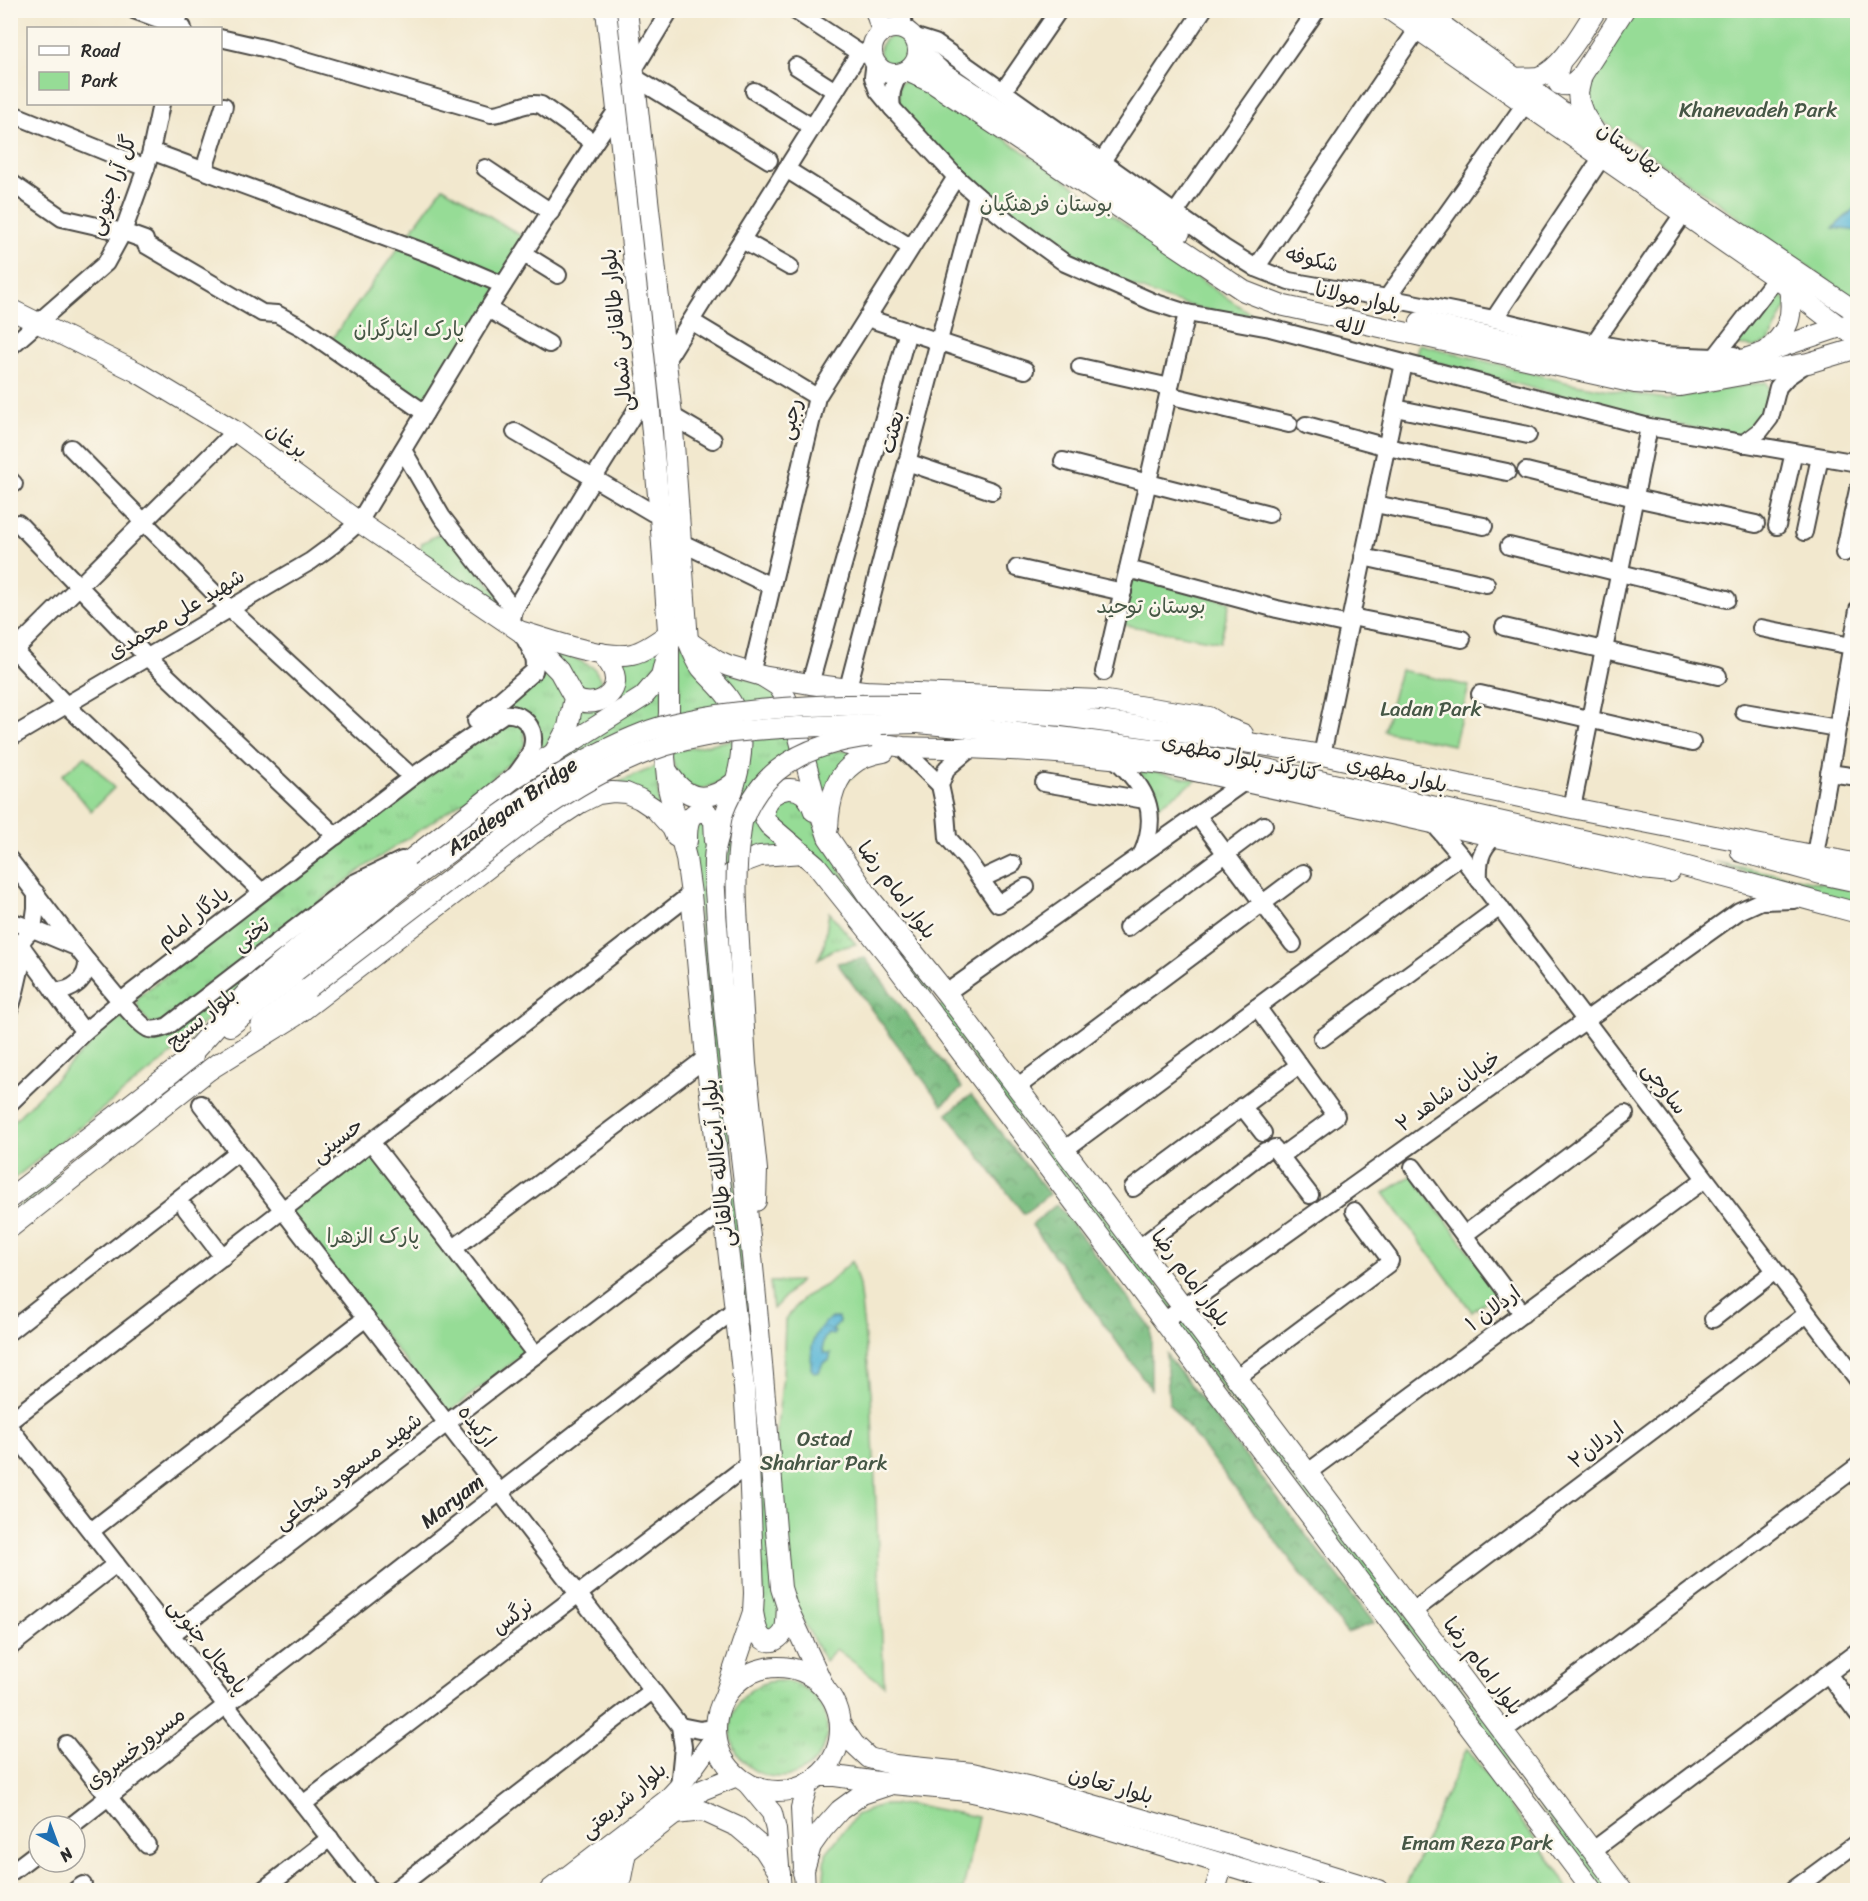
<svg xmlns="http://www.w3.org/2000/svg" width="1868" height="1901" viewBox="0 0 1868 1901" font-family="Sriracha,'Playpen Sans Arabic',sans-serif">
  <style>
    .grass { fill: url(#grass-tufts); stroke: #608460; stroke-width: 1.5 }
    .forest { fill: url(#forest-crowns); stroke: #527455; stroke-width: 1.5 }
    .green { fill: #96dc96; stroke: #608460; stroke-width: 1.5 }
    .water { fill: url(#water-ripples); stroke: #407080; stroke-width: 1.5 }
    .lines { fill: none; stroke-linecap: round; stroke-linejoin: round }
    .minor-casing { stroke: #494743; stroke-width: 20 }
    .major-casing { stroke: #494743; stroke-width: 22 }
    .minor { stroke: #fff; stroke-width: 16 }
    .major { stroke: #fff; stroke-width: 20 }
    .major-bridge-casing { stroke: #494743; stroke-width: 22; stroke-linecap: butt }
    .major-bridge { stroke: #fff; stroke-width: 20 }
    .labels { text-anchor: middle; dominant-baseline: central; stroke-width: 5; stroke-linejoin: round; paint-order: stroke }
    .park-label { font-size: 21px; fill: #465746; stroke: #fbf7ec }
    .street-label { font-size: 21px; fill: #2b2b2b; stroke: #fbf7ec }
  </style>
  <defs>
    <pattern id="grass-tufts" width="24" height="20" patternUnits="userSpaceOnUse" patternTransform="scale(1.5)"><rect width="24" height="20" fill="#96dc96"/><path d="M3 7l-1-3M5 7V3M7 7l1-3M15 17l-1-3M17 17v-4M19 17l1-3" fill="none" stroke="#81bd81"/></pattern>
    <pattern id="forest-crowns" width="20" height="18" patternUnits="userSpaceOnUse" patternTransform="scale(1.5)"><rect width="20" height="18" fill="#78bc7f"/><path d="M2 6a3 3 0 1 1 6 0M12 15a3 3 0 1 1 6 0" fill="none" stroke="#639968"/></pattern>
    <pattern id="water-ripples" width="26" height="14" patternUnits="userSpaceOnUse" patternTransform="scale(1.5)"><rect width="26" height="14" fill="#56b5d5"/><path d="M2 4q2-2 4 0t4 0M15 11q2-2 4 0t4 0" fill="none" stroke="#4793ad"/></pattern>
  </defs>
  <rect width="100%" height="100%" fill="#fbf7ec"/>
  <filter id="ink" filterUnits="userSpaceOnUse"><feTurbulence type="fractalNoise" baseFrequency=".0167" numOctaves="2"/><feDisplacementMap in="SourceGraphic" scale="12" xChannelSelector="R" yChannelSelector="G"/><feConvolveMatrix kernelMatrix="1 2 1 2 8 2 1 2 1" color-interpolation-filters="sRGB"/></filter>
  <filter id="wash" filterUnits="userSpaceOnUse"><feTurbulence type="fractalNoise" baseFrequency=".008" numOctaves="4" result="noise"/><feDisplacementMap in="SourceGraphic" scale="24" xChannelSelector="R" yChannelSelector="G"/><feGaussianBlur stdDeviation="1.35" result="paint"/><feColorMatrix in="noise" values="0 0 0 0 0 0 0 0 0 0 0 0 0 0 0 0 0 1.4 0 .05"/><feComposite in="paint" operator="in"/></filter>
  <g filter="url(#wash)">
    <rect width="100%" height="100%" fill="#f2e8ce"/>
    <g class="grass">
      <path d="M1774,286l14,17 -19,39 -14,5 -27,-3z"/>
      <path d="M679,639l47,67 -49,10 3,-27 -5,-49z"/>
      <path d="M544,643l50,25 7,12c-3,11 -7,13 -17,17z"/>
      <path d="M660,647l-1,12 -16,29 -77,48 10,-30h24l14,-44z"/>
      <path d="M544,664l23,35 -9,27 -13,23 -9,-5 -1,-14 -35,-20z"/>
      <path d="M664,679l-1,39 -100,48 -3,-9z"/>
      <path d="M510,718l14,9 1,17 -8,12 -21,19 -20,17 -114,77 -199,154h-13c-9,-9 -15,-14 -12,-26l225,-174z"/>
      <path d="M792,735l6,16 -20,12 -49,104 -7,6 1,-23 28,-105v-6z"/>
      <path d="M883,748l-57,53 -17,-45 15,-4z"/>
      <path d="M657,766l2,43 -50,-23z"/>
      <path d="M1138,768l59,12 -40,27z"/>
      <path d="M793,795l12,13 38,66 89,118 -5,4 -155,-172 -5,-17z"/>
      <path d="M757,812l32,39 -47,8z"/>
      <path d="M701,817l7,8v111l61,561 12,130 -12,7 -9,-15 3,-13v-14l-71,-749 3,-24z"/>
      <path d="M829,912l27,32 -24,6 -14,9 6,-13z"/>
      <path d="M945,1003l229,304 -9,5 -229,-303z"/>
      <path d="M164,1091l3,3 -156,122v-4z"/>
      <path d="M800,1281l-27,28v1l-3,-28z"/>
      <path d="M1182,1319l433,571h-13l-195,-260 -233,-305z"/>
      <circle cx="779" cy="1729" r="48"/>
    </g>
    <g class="forest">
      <path d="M865,958l97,130 -20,17 -105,-142z"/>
      <path d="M971,1095l78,99 -25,20 -77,-100z"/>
      <path d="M1057,1204l94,124v61l-119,-164z"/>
      <path d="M1166,1354l208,269 -27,10 -178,-230z"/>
    </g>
    <g class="green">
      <path d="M1631,11h226v290l-263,-186 -7,-38z"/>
      <circle cx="895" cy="51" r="15"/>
      <path d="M906,80h11l143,96 149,110 48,32c-17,-3 -34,-4 -50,-8 -60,-13 -136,-49 -185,-85 -45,-34 -84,-75 -124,-114l1,-27z"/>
      <path d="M443,187l88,55 -106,171 -97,-69z"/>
      <path d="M1419,344l150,39 96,16 101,-17 5,10 -12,35 -20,11 -98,-21 -226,-60z"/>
      <path d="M446,530l57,70 -7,6 -78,-50 4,-13z"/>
      <path d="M1127,575l103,27 -10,40 -101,-18z"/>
      <path d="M717,668l46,16 19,16 -42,5z"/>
      <path d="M1400,670l69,16 -15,59 -70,-14z"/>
      <path d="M737,739l-7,39 -29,12 -20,-7 -12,-31z"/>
      <path d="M85,756l29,32 -23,23 -29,-36z"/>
      <path d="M1715,862l142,28v15l-86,-24z"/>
      <path d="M350,892l-67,57 -87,81 -4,8 -181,143v-57l106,-107 5,1 13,11 13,6z"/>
      <path d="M369,1148l158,203 -80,63 -160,-203z"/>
      <path d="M1412,1175l87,116 -27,21 -88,-119z"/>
      <path d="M852,1261l7,24 12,107 13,293 -48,-36 -11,12 -38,-70 -13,-139 9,-77 2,-55 19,-23 22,-12z"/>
      <path d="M1467,1748l92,124 9,18h-153l-10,-2z"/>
      <path d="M881,1805h34l63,12 -15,73h-140l3,-37 30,-38z"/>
    </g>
    <g class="water">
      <path d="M1857,206v25l-24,-3z"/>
      <path d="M831,1318h7l1,4 -7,9 3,1 -2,3 -5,-1c-6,6 -6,11 -4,19h7l-2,8 -6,2 -4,9 -4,1 -4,-4c0,-24 0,-36 20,-51z"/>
    </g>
  </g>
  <g filter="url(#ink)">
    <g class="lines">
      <g class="minor-casing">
        <g id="minor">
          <path d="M134,10l49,18"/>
          <path d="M794,10l67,44"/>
          <path d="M902,10l2,19"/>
          <path d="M176,28l5,-18"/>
          <path d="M913,36l22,7 289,205 32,20 33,13 98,17 107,21 100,24 68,12 53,2 19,-2"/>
          <path d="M220,38l48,11 223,65c18,0 33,-14 50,-9l53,38"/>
          <path d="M875,61l-2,16 5,14 14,17 64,69 21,19 33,27 55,40 88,39 34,11 83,15 379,99 209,36"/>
          <path d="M796,66l39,25"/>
          <path d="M633,71l37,-61"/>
          <path d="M634,77l135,83"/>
          <path d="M1004,90l55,-80"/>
          <path d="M754,91l58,36"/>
          <path d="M892,108c-2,-13 0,-23 8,-34"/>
          <path d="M10,113l136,55"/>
          <path d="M151,151l284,105 68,29"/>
          <path d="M1102,161l101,-151"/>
          <path d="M485,168l66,44"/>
          <path d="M786,169l124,78"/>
          <path d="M204,170l20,-64"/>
          <path d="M10,182l52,36 61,14 22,8 1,5 116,68 15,1 26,14 122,85"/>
          <path d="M1175,213l142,-203"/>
          <path d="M742,240l48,27"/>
          <path d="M524,254l34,21"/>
          <path d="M1256,268l161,-238"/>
          <path d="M1387,298l138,-194"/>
          <path d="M488,309l61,35"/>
          <path d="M867,318l158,52"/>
          <path d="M1494,319l108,-162"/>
          <path d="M691,321l126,76"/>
          <path d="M1594,343l89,-129"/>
          <path d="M10,347l96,-84 17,-31 23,-64 5,-17 10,-47"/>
          <path d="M1715,357l61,-79"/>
          <path d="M665,362l191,-304 17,-11"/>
          <path d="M1080,367l90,20"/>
          <path d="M1168,395l121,29"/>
          <path d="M1395,408l133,27"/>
          <path d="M672,416l41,24"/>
          <path d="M1306,425l81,22 120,25"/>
          <path d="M515,432l138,81"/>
          <path d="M1743,444l17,-13 10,-13 8,-31 9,-10 20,-14"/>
          <path d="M71,448l158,160 183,169"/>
          <path d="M403,450l39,67 72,93"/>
          <path d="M1063,461l206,53"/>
          <path d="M907,462l85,29"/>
          <path d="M1526,471l109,27 121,26"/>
          <path d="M10,480l4,4"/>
          <path d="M1375,504l109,22"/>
          <path d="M18,523l129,134 189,179"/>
          <path d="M1777,526l17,-74"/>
          <path d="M1804,532l16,-75"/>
          <path d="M680,542l91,44"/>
          <path d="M1509,546l218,53"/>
          <path d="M1844,553l14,-63"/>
          <path d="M1363,557l123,27"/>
          <path d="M1017,568l106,24"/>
          <path d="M1128,569l149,40 72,16"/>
          <path d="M1351,617l111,22"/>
          <path d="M511,625l3,-15 79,-131 55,-88"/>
          <path d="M1504,627l214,49"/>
          <path d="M1761,628l90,18"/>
          <path d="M10,646l56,59 196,187"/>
          <path d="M10,655l225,-224"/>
          <path d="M752,670l65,-273 139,-220"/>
          <path d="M1104,672l83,-359"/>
          <path d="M813,673l95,-342"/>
          <path d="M850,680l127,-484"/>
          <path d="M1480,694l212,49"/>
          <path d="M1744,712l93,16"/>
          <path d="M476,721l58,-50c3,-12 -2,-19 -8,-30"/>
          <path d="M10,738l301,-177 23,-17 25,-22 129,-213 106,-166 23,-33"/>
          <path d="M901,747l39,38 6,28 2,25 20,23 30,43 28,-17"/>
          <path d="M1322,755l82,-392"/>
          <path d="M1114,758c32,29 46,54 28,96"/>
          <path d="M1829,773l29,4"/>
          <path d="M1044,783l101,17"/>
          <path d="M940,785l7,-17 24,-20"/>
          <path d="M1572,808l77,-381"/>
          <path d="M1197,815l96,129"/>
          <path d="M1434,824l27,32 397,524"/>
          <path d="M1815,855l43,-245"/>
          <path d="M10,860l77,101c1,18 -15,31 -33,30 -5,-8 -32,-42 -32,-47 0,-6 7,-11 11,-15l43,18"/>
          <path d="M981,879l32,-15"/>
          <path d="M1479,880c-1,-18 1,-30 15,-43"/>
          <path d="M10,921l23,8 3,-21v-15"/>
          <path d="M1127,928l137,-103"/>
          <path d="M10,939l15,15c-7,17 -8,37 -15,54"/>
          <path d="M87,961c12,13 50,64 62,68 7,2 13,-1 19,-3l186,-143 48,-23"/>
          <path d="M54,991l30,41"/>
          <path d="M946,993l298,-211"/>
          <path d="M1257,1007l79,109 -55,40"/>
          <path d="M1322,1038l178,-131"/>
          <path d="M1017,1087l286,-214"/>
          <path d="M10,1103l74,-71 37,-31 291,-224 92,-63c19,-2 33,14 28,33 -2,11 -11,20 -17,29"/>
          <path d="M201,1104l479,622 3,21 -4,40"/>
          <path d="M1242,1106l21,27"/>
          <path d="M371,1142l165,213"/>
          <path d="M1274,1148l36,47"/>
          <path d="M1064,1150l397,-294"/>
          <path d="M1413,1167l110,147"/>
          <path d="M1133,1188l166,-123"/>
          <path d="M186,1209l37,48"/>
          <path d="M1464,1235l161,-121"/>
          <path d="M454,1248l252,-190"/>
          <path d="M1139,1248l126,-97"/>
          <path d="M1713,1319l62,-48"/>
          <path d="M1164,1321l575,-410 22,-10 33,-1"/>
          <path d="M10,1331l228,-179"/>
          <path d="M1236,1378l152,-114 2,-3 -1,-3 -35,-47"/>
          <path d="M10,1421l681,-527"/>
          <path d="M10,1428l360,462"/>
          <path d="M1307,1473l398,-294"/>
          <path d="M91,1531l275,-213"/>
          <path d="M1412,1612l395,-298"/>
          <path d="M171,1635l552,-424"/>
          <path d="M10,1647l106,-83"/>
          <path d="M1828,1674l30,40"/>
          <path d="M680,1726l20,4 15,-2"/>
          <path d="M1502,1732l356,-266"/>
          <path d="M66,1744l81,101"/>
          <path d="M303,1804l446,-340"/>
          <path d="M71,1826l663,-516"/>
          <path d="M1592,1851l266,-200"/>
          <path d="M10,1873l29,-22"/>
          <path d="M76,1890l7,-5"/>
          <path d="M263,1890l67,-52"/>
          <path d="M395,1890l257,-199"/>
          <path d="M1793,1890l65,-48"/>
        </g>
      </g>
      <g class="major-casing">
        <g id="major">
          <path d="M606,10l42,381 12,125 9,129v68l-4,44 3,31 18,70 5,36 15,164 38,330 5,76 5,129 -1,19 -29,86"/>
          <path d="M627,10l45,406 16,225c5,10 8,22 16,30 14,15 28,26 34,47 13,45 -14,89 -23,132 -3,17 0,37 1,54 5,102 20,204 31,305 14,126 23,253 34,379l6,19 38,82"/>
          <path d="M875,10l7,22"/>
          <path d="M1390,10l386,268 64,49 10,5"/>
          <path d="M1421,10l179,129 258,174"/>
          <circle cx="895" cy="51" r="23"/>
          <path d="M919,51l22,21 120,78 119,82"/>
          <path d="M1560,63l-4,15 3,6c11,4 15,-2 23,-9"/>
          <path d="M907,71l26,12 311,208 36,14 355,78 45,3 128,-23 50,-15"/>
          <path d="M1514,78c8,-1 16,0 24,-1 23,-6 45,-47 58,-67"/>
          <path d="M1595,132l-12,-19 -4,-11 -1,-10 4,-17 42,-65"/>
          <path d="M10,309l127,63 98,59 124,91 162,110 38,39 15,27 -6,29 -15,28"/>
          <path d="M1420,322l218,46 41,4 51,-8 128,-43"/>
          <path d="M1767,351c22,-21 27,-34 22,-63"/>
          <path d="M523,632c27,8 82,28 109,22 13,-3 25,-12 36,-20"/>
          <path d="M688,641l29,20 11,5 34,10 48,8 54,7 236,9 109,17 16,10 18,7"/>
          <path d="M762,676l16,10 8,12 9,24 19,72 14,43 41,60 77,96 676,897"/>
          <path d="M864,691c-11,3 -20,4 -26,15 -7,12 -4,34 10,39 10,3 22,0 32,-1 8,0 15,2 23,3 21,1 43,1 64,1 65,2 131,8 196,16l480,105 27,3"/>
          <path d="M574,698c18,12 47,-1 40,-25 -2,-8 -8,-14 -13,-20"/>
          <path d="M918,705l145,11 139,19 120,20 250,53 286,56"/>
          <path d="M918,723l142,14 131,17 62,12 357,80 248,67"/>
          <path d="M668,772c19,30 39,32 67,10"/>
          <path d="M814,811c-2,-6 -5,-12 -10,-17 -19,-16 -53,9 -35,31l47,40 75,94 701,931"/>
          <path d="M828,828c1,-22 5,-50 25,-64 9,-7 20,-10 31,-12"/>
          <path d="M687,841c0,-15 0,-31 19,-29l8,8 1,21"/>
          <path d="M1741,852l80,22 37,8"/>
          <path d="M729,877l12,-14 19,-7 43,-3"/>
          <path d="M738,925l8,139 11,106 -1,31"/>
          <path d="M230,1026l190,-153"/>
          <path d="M261,1026l47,-38"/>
          <path d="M184,1062l66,-73 62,-52 201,-158 130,-82 18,-21 4,-16"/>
          <path d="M209,1070l85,-53 237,-182 49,-32 18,-9 15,-2 13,1 14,6 15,10 17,19 4,9"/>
          <path d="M10,1198l183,-142"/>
          <path d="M10,1228l208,-165"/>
          <path d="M753,1612c2,10 4,32 20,29 4,-1 8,-5 11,-9 3,-7 2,-17 3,-25"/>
          <circle cx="778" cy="1729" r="62"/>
          <path d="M840,1724l14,20 15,14 26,7 77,8 59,14 201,58 146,45"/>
          <path d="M818,1776h17l58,8 75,7 58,13 283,86"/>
          <path d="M748,1784l24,29 4,17 5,60"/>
          <path d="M675,1814l28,-3 35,16 26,22 16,25"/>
          <path d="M803,1873l8,-27 12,-17 17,-19 22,-16 27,-9"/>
          <path d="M550,1890l117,-90 12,-13 37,-51"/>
          <path d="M577,1890l98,-76 27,-24 35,-14"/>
          <path d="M604,1890l17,-12 5,-26"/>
          <path d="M805,1890l-4,-82 7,-25"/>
          <path d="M1215,1890l8,-26"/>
        </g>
      </g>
      <use href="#minor" class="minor"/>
      <use href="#major" class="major"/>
      <g class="major-bridge-casing">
        <g id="major-bridge">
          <path d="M420,873c71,-51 141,-108 223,-140 20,-8 41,-12 62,-16 70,-12 142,-13 213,-12"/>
          <path d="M738,925c-2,-29 -3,-59 2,-88 1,-6 1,-13 3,-18 21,-57 75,-77 129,-83"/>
          <path d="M308,988l222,-170c37,-26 77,-51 120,-67 47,-18 99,-21 149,-24 40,-2 79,-3 119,-4"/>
        </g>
      </g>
      <use href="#major-bridge" class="major-bridge"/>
    </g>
  </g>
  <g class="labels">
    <g class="park-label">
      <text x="1758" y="110">Khanevadeh Park</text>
      <text x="1046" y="204">بوستان فرهنگیان</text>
      <text x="409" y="329">پارک ایثارگران</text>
      <text x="1151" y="606">بوستان توحید</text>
      <text x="1431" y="709">Ladan Park</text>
      <text x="373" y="1236">پارک الزهرا</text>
      <text x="824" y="1439">Ostad<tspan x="824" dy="24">Shahriar Park</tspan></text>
      <text x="1477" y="1843">Emam Reza Park</text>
    </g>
    <g class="street-label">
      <text transform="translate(1630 148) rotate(35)">بهارستان</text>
      <text transform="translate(112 185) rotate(-70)">گل آرا جنوبی</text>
      <text transform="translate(1312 259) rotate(13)">شکوفه</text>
      <text transform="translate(1358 298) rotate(12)">بلوار مولانا</text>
      <text transform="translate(1350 326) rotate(15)">لاله</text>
      <text transform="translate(617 330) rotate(-96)">بلوار طالقانی شمالی</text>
      <text transform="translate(790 419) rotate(-76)">رجبی</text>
      <text transform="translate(892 432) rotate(-75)">بعثت</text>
      <text transform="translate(287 440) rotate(36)">برغان</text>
      <text transform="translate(176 614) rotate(-31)">شهید علی محمدی</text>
      <text transform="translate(1241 757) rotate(12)">کنارگذر بلوار مطهری</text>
      <text transform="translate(1397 774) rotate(13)">بلوار مطهری</text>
      <text transform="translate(512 806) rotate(-35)">Azadegan Bridge</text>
      <text transform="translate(897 890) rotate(53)">بلوار امام رضا</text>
      <text transform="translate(193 917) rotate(-38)">یادگار امام</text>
      <text transform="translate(251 934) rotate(-38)">تختی</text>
      <text transform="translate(201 1018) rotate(-39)">بلوار بسیج</text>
      <text transform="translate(1665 1088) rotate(53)">ساوجی</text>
      <text transform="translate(1448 1091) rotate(-36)">خیابان شاهد ۲</text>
      <text transform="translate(337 1140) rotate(-38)">حسینی</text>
      <text transform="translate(718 1163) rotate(-96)">بلوار آیت‌الله طالقانی</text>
      <text transform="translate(1191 1278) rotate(53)">بلوار امام رضا</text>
      <text transform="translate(1493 1308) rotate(-36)">اردلان ۱</text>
      <text transform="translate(477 1426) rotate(52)">ارکیده</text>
      <text transform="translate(1596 1445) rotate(-37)">اردلان۲</text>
      <text transform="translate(348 1471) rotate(-37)">شهید مسعود شجاعی</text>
      <text transform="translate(452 1501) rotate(-38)">Maryam</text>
      <text transform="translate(512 1616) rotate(-37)">نرگس</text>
      <text transform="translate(208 1646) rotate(52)">پامچال جنوبی</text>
      <text transform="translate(1483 1666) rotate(53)">بلوار امام رضا</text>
      <text transform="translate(135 1748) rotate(-38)">مسرورخسروی</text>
      <text transform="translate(1111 1785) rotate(16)">بلوار تعاون</text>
      <text transform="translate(623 1800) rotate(-40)">بلوار شریعتی</text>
    </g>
  </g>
  <rect width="1868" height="1901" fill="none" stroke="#fbf7ec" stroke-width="36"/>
  <rect x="27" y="27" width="195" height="78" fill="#fbf7ec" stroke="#a8a59f" stroke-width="1.5"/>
  <rect x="39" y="46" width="30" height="9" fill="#ffffff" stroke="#a8a59f" stroke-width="1.5"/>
  <text x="81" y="57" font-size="18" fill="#2b2b2b">Road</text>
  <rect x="39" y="72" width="30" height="18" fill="#96dc96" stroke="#a8a59f" stroke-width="1.5"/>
  <text x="81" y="87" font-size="18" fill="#2b2b2b">Park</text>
  <g transform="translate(57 1844) rotate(139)"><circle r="28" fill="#fbf7ec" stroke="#a8a59f" stroke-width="1.5"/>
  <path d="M0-4.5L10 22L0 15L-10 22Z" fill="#1f6fb2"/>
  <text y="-9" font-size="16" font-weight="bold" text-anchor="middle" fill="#2b2b2b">N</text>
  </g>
</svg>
